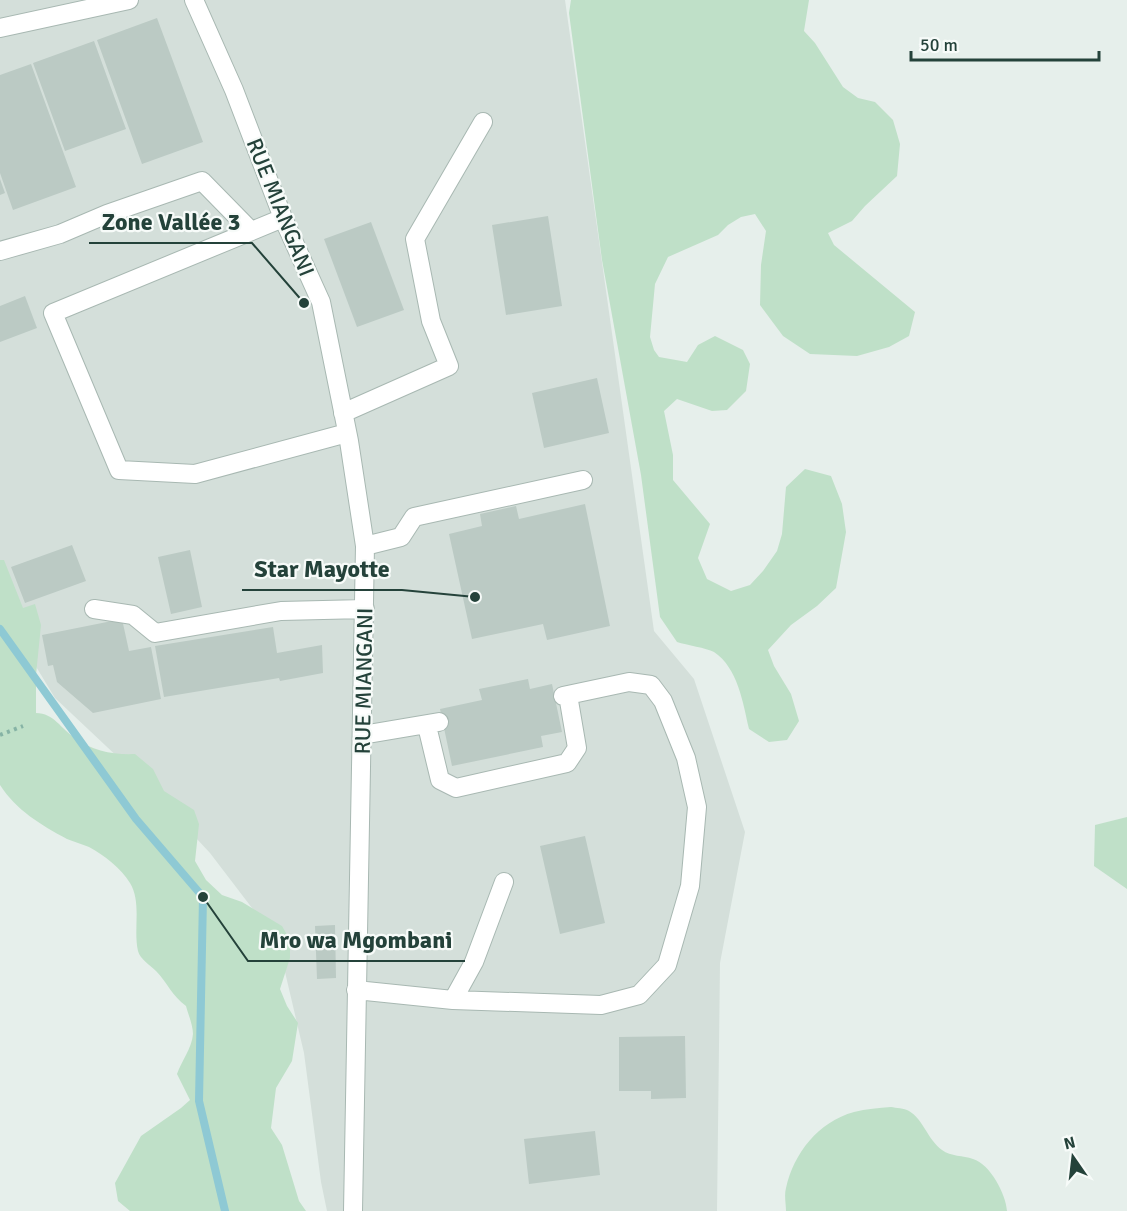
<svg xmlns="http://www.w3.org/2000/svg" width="1127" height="1211" viewBox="0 0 1127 1211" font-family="Signika,sans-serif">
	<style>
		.built { fill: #d4dfda }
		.green { fill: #bfe0c8 }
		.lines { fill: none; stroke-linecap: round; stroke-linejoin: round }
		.stream { stroke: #8ec9d4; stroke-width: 8 }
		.building { fill: #bbcac4 }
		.minor-casing { stroke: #a8b8b2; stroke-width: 20 }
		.path { stroke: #86b3a5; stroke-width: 4; stroke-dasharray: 3 4.5; stroke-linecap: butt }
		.minor { stroke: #fff; stroke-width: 18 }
		.labels { text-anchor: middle; stroke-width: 4.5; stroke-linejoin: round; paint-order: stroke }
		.street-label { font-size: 22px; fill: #24423a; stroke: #f7fbf9 }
		.leader { fill: none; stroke: #24423a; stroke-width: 2 }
		.callout-dot { fill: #24423a; stroke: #f7fbf9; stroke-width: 2 }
		.callout-label { font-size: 24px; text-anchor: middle; font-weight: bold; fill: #24423a; stroke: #f7fbf9; stroke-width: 4.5; stroke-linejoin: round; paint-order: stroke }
	</style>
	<rect width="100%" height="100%" fill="#e6efeb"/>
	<path class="built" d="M0 0H565L654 631 694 679 745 832 720 963 717 1211H327L321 1182 304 1053 278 942 210 853 140 778 55 698 0 607Z"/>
	<path class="green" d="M571 0H809L804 31 815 43 843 87 858 98 875 102 893 120 900 144 897 176 865 206 852 221 828 233 834 245 915 312 909 336 889 347 857 356 810 354 783 336 760 305 761 265 766 231 755 214 741 217 728 225 718 235 668 257 655 284 650 337 654 350 659 357 687 362 698 345 715 336 743 350 750 364 746 391 727 410 712 411 677 399 664 411 673 455V480L710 524 698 558 707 579 731 591 750 585 763 571 777 551 782 534 786 487 805 469 831 476 842 504 846 532 836 588 817 606 791 625 768 650 774 666 791 694 799 721 787 740 769 742 749 729C743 703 738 668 714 652 706 648 687 645 677 642L660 617 641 475 602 260 569 13Z
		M0 560H4L23 608 35 604 41 625 36 675V713C54 713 61 729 75 738 92 751 114 755 135 754L153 769 164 791 194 810 199 824 195 861 206 880 222 895 242 902 282 926 290 940V958L280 989 287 1006 298 1023 292 1061 276 1088 271 1128 282 1145 299 1201 306 1211H130L118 1201 115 1183 141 1136 181 1108 190 1100 177 1074C181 1062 192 1048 193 1034 193 1025 188 1014 186 1006 172 996 167 982 156 971 150 965 140 959 138 951 133 929 142 903 130 883 121 868 104 855 89 847 82 844 74 842 67 839 41 825 16 810 0 785Z
		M1127 817V889L1094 866 1095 825Z
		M891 1107C896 1108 904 1108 909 1111 923 1119 928 1140 942 1150 951 1157 963 1155 973 1159 990 1164 1006 1194 1007 1211H786C786 1204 784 1195 786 1188 794 1153 818 1122 854 1112 866 1109 879 1108 891 1107Z"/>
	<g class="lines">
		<path class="stream" d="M0 629 136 819 203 897 199 1101 225 1211"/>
	</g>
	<path class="building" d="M157 18 203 142 142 164 97 40Z
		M94 41 126 129 65 151 33 63Z
		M31 64 76 187 13 210 0 173V75Z
		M0 179 5 193 0 195Z
		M548 216 562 306 506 315 492 225Z
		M371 222 404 310 357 327 324 239Z
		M25 296 37 328 0 342V306Z
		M597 378 609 433 544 448 532 393Z
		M585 504 610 626 547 640 543 624 472 639 449 534 482 526 480 514 516 506 519 519Z
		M72 545 86 581 25 603 11 567Z
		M190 550 202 607 171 614 158 557Z
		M122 619 129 651 151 647 161 699 93 713 57 682 53 665 48 666 42 635Z
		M273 627 277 653 322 645 323 673 280 681 279 678 164 697 155 646Z
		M528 679 530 689 552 684 562 732 541 736 543 747 452 766 440 709 482 700 479 689Z
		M585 836 605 923 560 934 540 846Z
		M335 925 336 978 317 979 315 926Z
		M685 1036 686 1098 651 1099V1091H619V1037Z
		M595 1131 600 1175 529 1184 524 1139Z"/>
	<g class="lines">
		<g class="minor-casing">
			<path id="minor" d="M194 0 234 90 283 218 321 302 349 441 365 546 353 1211
				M0 28 129 0
				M283 218 53 313 119 470 195 474 347 433
				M0 251 60 234 107 214 202 181 251 231
				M343 413 449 366 431 321 415 239 483 122
				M365 546 401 537 414 517 583 480
				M94 609 133 615 155 633 281 611 365 609
				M427 726 440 780 456 788 567 763 577 748 568 695
				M362 735 439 722
				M356 990 453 1000 601 1005 639 995 667 965 690 886 697 807 686 758 663 701 651 685 629 682 563 696
				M453 1000 474 962 504 882"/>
		</g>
		<path class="path" d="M0 735 23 726"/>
		<use href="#minor" class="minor"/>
	</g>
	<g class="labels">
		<g class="street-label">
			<text transform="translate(281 207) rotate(68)" y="8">RUE MIANGANI</text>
			<text transform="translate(363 681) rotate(-89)" y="8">RUE MIANGANI</text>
		</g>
	</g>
	<path class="leader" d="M304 303L252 243H89M475 597L402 590H242M203 897L248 961H465"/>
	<g class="callout-dot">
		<circle cx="304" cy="303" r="6"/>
		<circle cx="475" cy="597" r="6"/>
		<circle cx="203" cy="897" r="6"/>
	</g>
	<g class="callout-label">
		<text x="171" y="230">Zone Vallée 3</text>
		<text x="322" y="577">Star Mayotte</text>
		<text x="356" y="948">Mro wa Mgombani</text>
	</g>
	<g transform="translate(1073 1157) rotate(346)" stroke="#f7fbf9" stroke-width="4.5" paint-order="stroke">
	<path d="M0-4.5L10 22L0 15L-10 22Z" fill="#24423a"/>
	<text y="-9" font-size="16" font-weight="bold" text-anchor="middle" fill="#24423a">N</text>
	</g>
	<path d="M911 51v9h188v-9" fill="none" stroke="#24423a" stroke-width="3"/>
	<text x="920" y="51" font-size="18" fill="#24423a" stroke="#f7fbf9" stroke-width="4.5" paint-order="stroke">50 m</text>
</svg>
